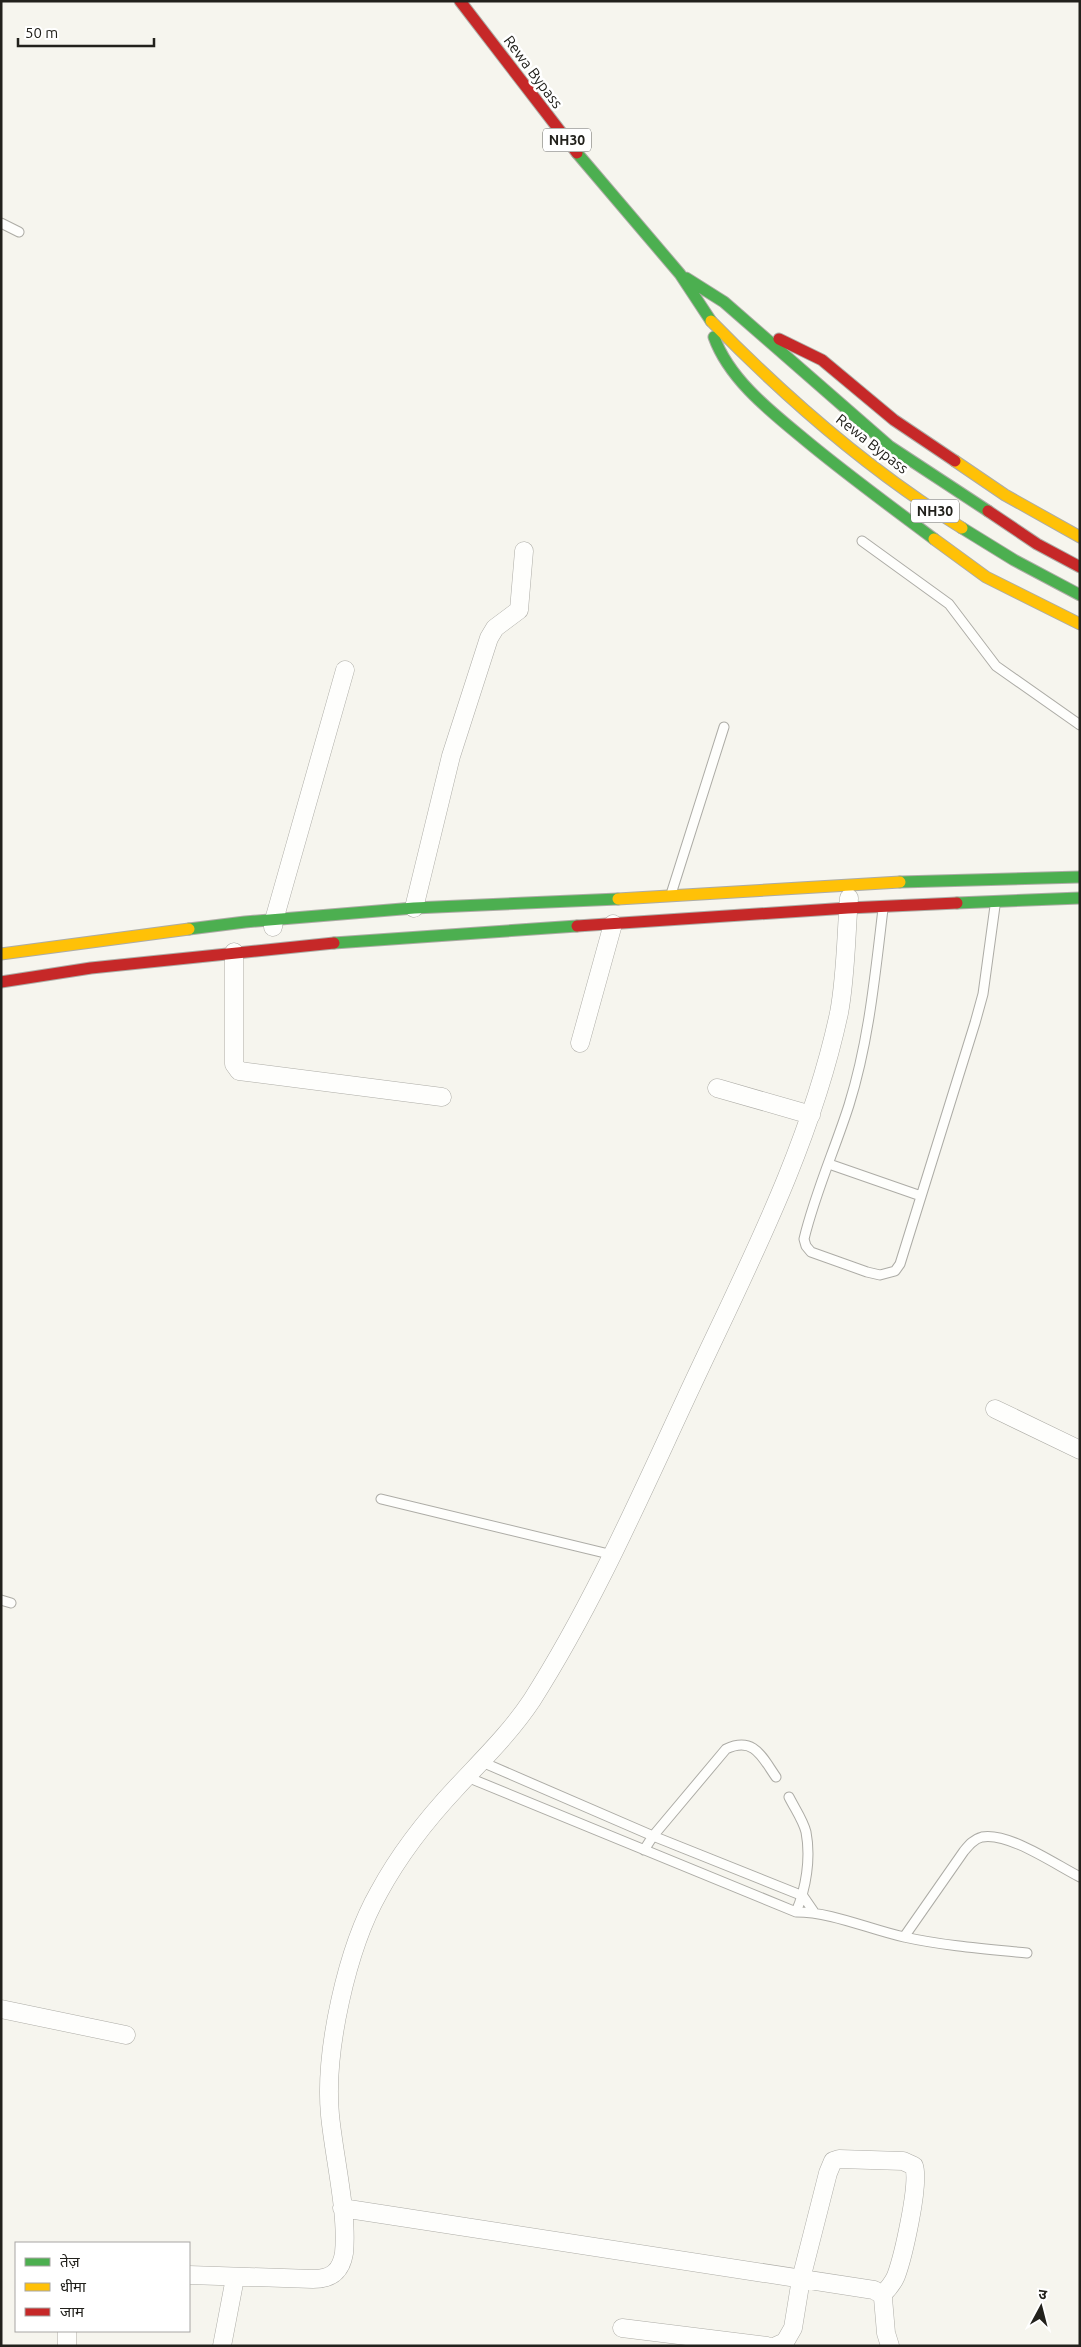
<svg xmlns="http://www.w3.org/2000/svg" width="1081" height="2347" viewBox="0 0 1081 2347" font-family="Ubuntu,'Noto Sans Devanagari',sans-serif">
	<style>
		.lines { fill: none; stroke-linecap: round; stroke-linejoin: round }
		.lane-casing { stroke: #adaca6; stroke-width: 11 }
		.street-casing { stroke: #adaca6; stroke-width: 19 }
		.fast-casing { stroke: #adaca6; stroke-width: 13 }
		.slow-casing { stroke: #adaca6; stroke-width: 13 }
		.jam-casing { stroke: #adaca6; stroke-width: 13 }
		.lane { stroke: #fefefc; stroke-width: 9 }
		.street { stroke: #fefefc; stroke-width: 18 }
		.fast { stroke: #4caf50; stroke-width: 11 }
		.slow { stroke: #ffc107; stroke-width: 11 }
		.jam { stroke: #c62828; stroke-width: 11 }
		.labels { text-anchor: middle; stroke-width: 5; stroke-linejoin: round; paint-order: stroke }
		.shield { fill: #fff; stroke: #646460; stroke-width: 1 }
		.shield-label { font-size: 14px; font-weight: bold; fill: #22211c }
		.street-label { font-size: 15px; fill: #22211c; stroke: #fff }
	</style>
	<rect width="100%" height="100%" fill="#f6f5ee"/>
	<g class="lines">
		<g class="lane-casing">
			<path id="lane" d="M1 223 19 232
				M862 541 949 604 996 666 1080 725
				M672 891 724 727
				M883 909C875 975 869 1041 849 1105 835 1149 815 1193 804 1239L806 1246 811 1252 867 1272 880 1275 895 1271 900 1264 975 1023 983 994 995 906
				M829 1164 921 1196
				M381 1499 613 1555
				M1 1600 11 1603
				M482 1762 653 1836 803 1896 814 1912
				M467 1777 796 1912C832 1912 868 1929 904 1937 945 1946 986 1949 1027 1953
				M789 1797C795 1809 803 1820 806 1832 811 1858 806 1889 796 1912
				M644 1850 653 1836 726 1749C754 1736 762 1757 776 1777
				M904 1937 964 1851C969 1845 974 1839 982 1837 1009 1832 1056 1865 1080 1877"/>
		</g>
		<g class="street-casing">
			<path id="street" d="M414 908 451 756 489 638 495 628 519 610 524 551
				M273 927 274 920 345 670
				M234 952V1064L239 1071 442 1097
				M580 1043 613 924
				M717 1088 811 1115
				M995 1409 1080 1450
				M1 2009 126 2035
				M342 2208 874 2290 882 2295 883 2298 886 2333 890 2346
				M189 2275 313 2279C331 2279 341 2272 344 2253 348 2213 334 2157 330 2115 324 2051 347 1948 379 1892 399 1855 427 1819 457 1787 483 1759 510 1733 532 1700 593 1604 638 1501 686 1398 744 1273 810 1149 839 1013 846 976 846 935 849 898
				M622 2328 767 2346
				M67 2346V2331
				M222 2346 235 2278
				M776 2346 785 2342 793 2328 801 2279 828 2173 833 2161 839 2159 903 2161 914 2166C920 2184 903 2257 896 2276 893 2283 888 2289 882 2295"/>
		</g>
		<g class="fast-casing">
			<path id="fast" d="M577 153 680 274 711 321
				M686 278 724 302 889 446 988 511
				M714 337C729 379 770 411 804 439 846 474 890 506 934 539
				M962 528 1014 560 1080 595
				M900 882 1080 877
				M957 903 1080 898
				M189 929 245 922 414 908 618 899
				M334 943 577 926"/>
		</g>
		<g class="slow-casing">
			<path id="slow" d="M711 321C786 398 870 471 962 528
				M955 461 1005 495 1080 537
				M934 539 986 577 1080 624
				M618 899 900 882
				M1 954 189 929"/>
		</g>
		<g class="jam-casing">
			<path id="jam" d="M460 1 577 153
				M779 339 822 360 894 420 955 461
				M988 511 1037 544 1080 567
				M577 926 848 908 957 903
				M1 982 91 968 334 943"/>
		</g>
		<use href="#lane" class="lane"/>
		<use href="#street" class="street"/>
		<use href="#fast" class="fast"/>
		<use href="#slow" class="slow"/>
		<use href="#jam" class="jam"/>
	</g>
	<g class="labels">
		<g class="shield">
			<rect x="543" y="128.5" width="48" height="23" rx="4"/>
			<rect x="911" y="499.5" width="48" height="23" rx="4"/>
		</g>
		<g class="shield-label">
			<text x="567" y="145">NH30</text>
			<text x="935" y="516">NH30</text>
		</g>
		<g class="street-label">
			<text transform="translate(533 72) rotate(53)" y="5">Rewa Bypass</text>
			<text transform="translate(872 444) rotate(38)" y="5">Rewa Bypass</text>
		</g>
	</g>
	<rect width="1081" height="2347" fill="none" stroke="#22211c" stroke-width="5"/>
	<rect x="15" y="2242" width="175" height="90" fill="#ffffff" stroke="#a7a6a4"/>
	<rect x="25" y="2258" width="25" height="8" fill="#4caf50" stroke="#a7a6a4"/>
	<text x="60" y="2267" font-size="15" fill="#22211c">तेज़</text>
	<rect x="25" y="2283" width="25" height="8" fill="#ffc107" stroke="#a7a6a4"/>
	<text x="60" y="2292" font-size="15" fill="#22211c">धीमा</text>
	<rect x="25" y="2308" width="25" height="8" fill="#c62828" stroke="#a7a6a4"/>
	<text x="60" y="2317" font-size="15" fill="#22211c">जाम</text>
	<g transform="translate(1041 2307) rotate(7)" stroke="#ffffff" stroke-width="4" paint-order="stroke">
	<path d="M0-4L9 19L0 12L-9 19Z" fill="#22211c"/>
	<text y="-8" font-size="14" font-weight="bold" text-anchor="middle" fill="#22211c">उ</text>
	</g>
	<path d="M18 38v8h136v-8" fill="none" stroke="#22211c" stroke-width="2.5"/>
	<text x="25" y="38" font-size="15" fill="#22211c" stroke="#ffffff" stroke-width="4" paint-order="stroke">50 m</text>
</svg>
